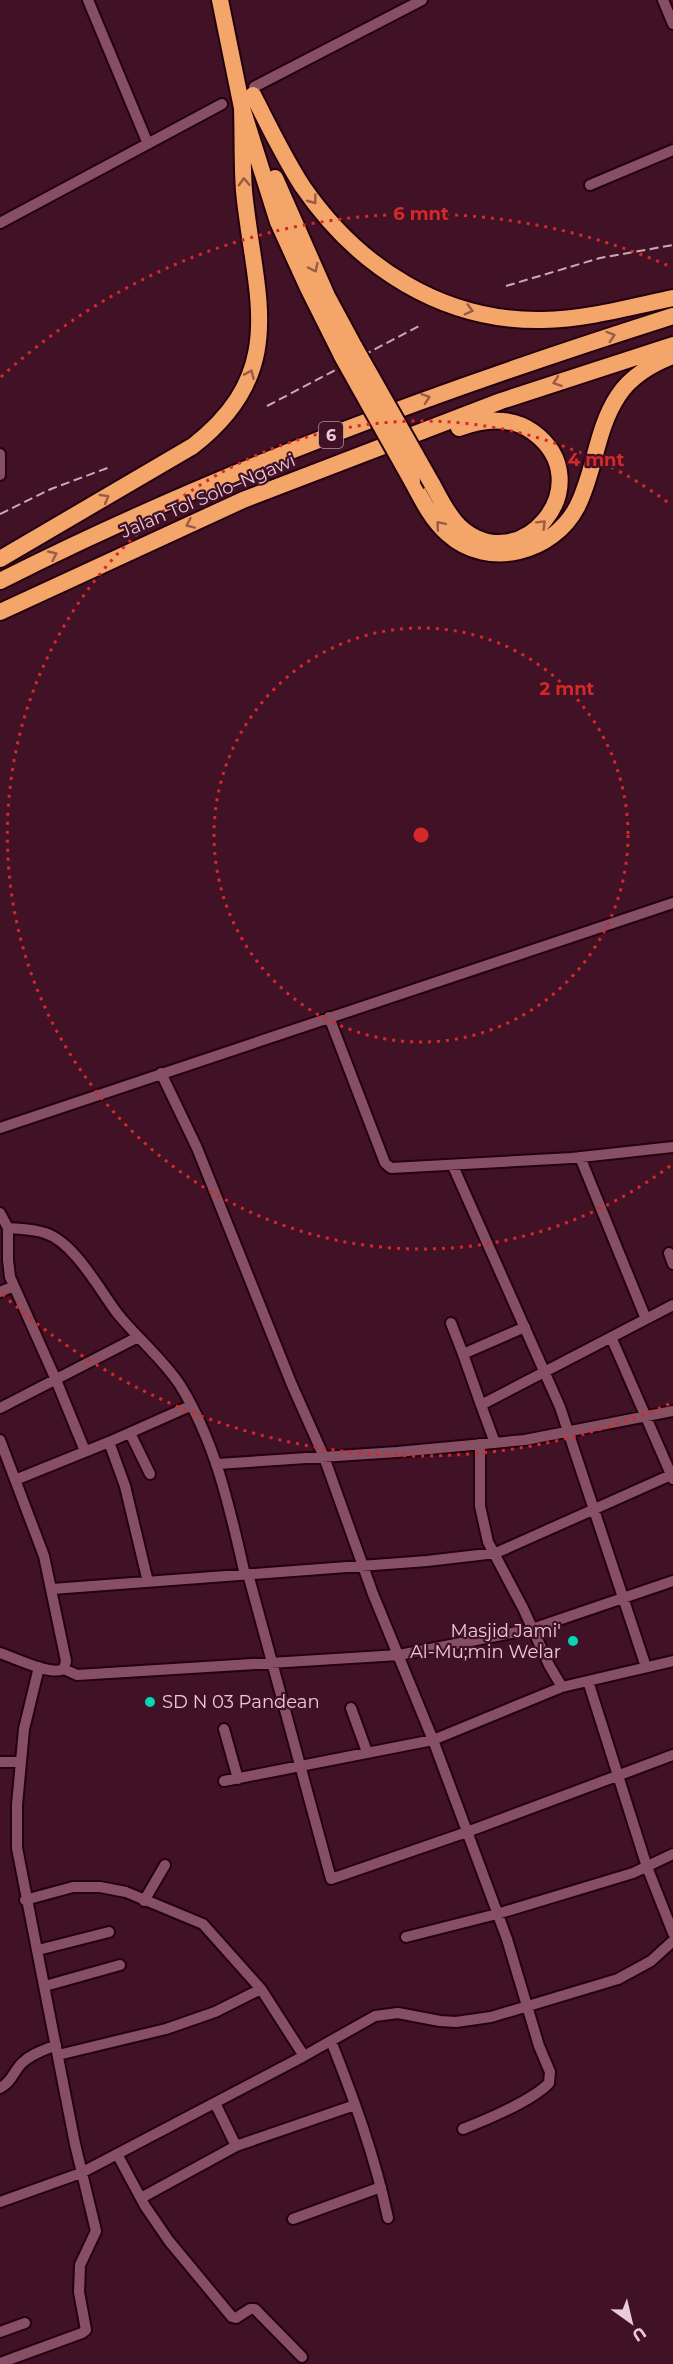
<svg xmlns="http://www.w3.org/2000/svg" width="673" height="2364" viewBox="0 0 673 2364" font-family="Montserrat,sans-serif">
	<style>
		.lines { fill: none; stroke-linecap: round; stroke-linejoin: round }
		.minor-casing { stroke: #25000f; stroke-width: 14 }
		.highway-casing { stroke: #25000f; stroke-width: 20 }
		.minor { stroke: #864f63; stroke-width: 10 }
		.highway { stroke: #f3a56a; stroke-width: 16 }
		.rail { stroke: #ccaab5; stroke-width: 2; stroke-dasharray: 9 4.5; stroke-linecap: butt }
		.highway-bridge-casing { stroke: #25000f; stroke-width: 20; stroke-linecap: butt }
		.highway-bridge { stroke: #f3a56a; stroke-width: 16 }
		.oneway { stroke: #9a5c48 }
		.ring { fill: none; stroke: #d62828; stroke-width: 3; stroke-dasharray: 3 6 }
		.poi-dot { fill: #04d5b6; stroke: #411226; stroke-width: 2 }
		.labels { text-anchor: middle; stroke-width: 4.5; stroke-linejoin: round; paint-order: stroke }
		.shield { fill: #411226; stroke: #b894a0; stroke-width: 1.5 }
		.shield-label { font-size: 16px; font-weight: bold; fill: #ebcbd5 }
		.street-label { font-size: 18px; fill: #ebcbd5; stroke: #411226 }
		.poi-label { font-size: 18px; fill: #ebcbd5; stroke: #411226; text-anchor: end }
		.centre { fill: #d62828; stroke: #411226; stroke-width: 3 }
		.ring-label { font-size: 18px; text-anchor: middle; font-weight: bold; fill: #d62828; stroke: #411226; stroke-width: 4.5; stroke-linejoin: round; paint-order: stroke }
	</style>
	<rect width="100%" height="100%" fill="#411226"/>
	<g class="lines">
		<g class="minor-casing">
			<path id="minor" d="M88 0 148 144
				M663 0 673 24
				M254 87 422 0
				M590 185 673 150
				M0 223 222 104
				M0 454V475
				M329 1017 385 1163 391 1168 572 1158 673 1147
				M161 1073 197 1148 292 1385 324 1457 373 1594 433 1740 507 1939 539 2046 550 2072 549 2083C533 2100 486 2120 463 2129
				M0 1128 673 903
				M580 1157 646 1319
				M453 1166 560 1407 646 1667
				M0 1213 8 1228V1260L10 1277 56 1380 85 1451
				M8 1228C20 1229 33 1229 45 1233 74 1242 99 1289 117 1313 137 1338 162 1358 180 1385 216 1443 230 1509 245 1575
				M669 1253 673 1264
				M0 1292 14 1286
				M451 1323 463 1354
				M611 1337 673 1479
				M481 1405 463 1354 525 1327
				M0 1408 138 1337
				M130 1433 150 1474
				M0 1440 44 1556 66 1661 64 1669
				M109 1442 125 1486 148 1582
				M495 1443 481 1405 673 1305
				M480 1444V1506L488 1542 523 1608 549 1665 562 1687
				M217 1464 397 1452 525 1440 673 1411
				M15 1480 109 1442 190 1406
				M248 1574 331 1879 467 1832 673 1755
				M52 1589 427 1561 496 1553 673 1474
				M0 1653C15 1658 51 1676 64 1669L77 1675 399 1655 532 1629 673 1581
				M588 1681 647 1867 673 1933
				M351 1708 367 1752
				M224 1729 238 1779
				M0 1762H21
				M224 1781 433 1740 562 1687 673 1661
				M25 1900 73 1887H100L126 1892 203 1924 261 1989 304 2056
				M144 1901 165 1865
				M406 1937 497 1914 633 1873 673 1854
				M38 1950 109 1932
				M45 1986 120 1965
				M331 2041C354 2099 375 2157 388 2218
				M58 2055 166 2029 215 2012 261 1989
				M0 2088C12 2082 13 2072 22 2063 31 2054 44 2050 56 2045
				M215 2103 236 2146
				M117 2154 145 2206 169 2241 232 2317 236 2318 250 2309H255L302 2357
				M141 2198 236 2146 355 2105
				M0 2202 81 2173 304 2056 375 2016 398 2013 440 2021 456 2022 491 2017 618 1979 651 1961 673 1941
				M293 2219 381 2187
				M0 2332 25 2323
				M0 2363 82 2333 86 2330 79 2292 80 2265 96 2231 75 2144 17 1848V1805L24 1729 39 1667"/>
		</g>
		<g class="highway-casing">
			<path id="highway" d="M220 0 242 108 278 222 308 288 342 356
				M253 95C269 126 284 158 303 187 358 267 443 322 543 320 587 319 630 307 673 298
				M275 178 327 296 355 348
				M412 481C422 500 432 520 448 534 488 570 553 553 577 507 595 472 596 429 618 396 630 377 653 363 673 356
				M432 484C440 498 447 514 459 526 520 583 603 483 533 432 511 416 483 419 459 428
				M0 559 193 446C291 370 254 294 244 191 242 164 243 136 242 108
				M0 581C216 472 443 389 673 316
				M0 612 243 500 501 401 673 345"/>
		</g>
		<use href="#minor" class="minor"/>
		<use href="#highway" class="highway"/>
		<path class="rail" d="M506 286 600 258 673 245
			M267 406 419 326
			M0 514 51 489 110 467"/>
		<g class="highway-bridge-casing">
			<path id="highway-bridge" d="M355 348 432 484
				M342 356 412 481"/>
		</g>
		<use href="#highway-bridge" class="highway-bridge"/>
	</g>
	<defs><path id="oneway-chevron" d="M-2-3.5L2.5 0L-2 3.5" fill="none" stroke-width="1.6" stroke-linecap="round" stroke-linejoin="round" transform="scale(1.5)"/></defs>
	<g class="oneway">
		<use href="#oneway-chevron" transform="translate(244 182) rotate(-92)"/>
		<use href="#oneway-chevron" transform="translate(313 200) rotate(53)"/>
		<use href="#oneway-chevron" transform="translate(314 268) rotate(65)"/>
		<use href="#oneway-chevron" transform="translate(469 310) rotate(15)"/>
		<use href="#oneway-chevron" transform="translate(611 336) rotate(-18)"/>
		<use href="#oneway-chevron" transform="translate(250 374) rotate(-66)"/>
		<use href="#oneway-chevron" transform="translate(557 382) rotate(161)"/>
		<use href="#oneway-chevron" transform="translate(426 398) rotate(-19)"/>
		<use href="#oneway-chevron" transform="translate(105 498) rotate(-30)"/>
		<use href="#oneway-chevron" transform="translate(190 524) rotate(156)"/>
		<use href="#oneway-chevron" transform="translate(542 524) rotate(-45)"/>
		<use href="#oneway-chevron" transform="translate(440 525) rotate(-130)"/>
		<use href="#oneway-chevron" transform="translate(53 555) rotate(-25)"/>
	</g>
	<g class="ring">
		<circle cx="421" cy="835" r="207"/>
		<path d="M670 1166A414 414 0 1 1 670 504"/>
		<path d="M669 1404A621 621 0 0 1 1 1293M1 377A621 621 0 0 1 669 266"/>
	</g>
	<g class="poi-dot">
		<circle cx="573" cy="1641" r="6"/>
		<circle cx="150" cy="1702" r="6"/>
	</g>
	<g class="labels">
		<rect class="shield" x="319" y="422" width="24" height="26" rx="4.5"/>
		<g class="shield-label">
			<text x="331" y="441">6</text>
		</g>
		<g class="street-label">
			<text transform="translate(208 496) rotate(-23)" y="6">Jalan Tol Solo–Ngawi</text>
		</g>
		<g class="poi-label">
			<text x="561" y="1637">Masjid Jami'<tspan x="561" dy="21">Al-Mu;min Welar</tspan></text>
			<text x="162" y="1708" text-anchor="start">SD N 03 Pandean</text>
		</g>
	</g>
	<circle cx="421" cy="835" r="9" class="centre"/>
	<g class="ring-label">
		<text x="421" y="220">6 mnt</text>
		<text x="596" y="466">4 mnt</text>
		<text x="567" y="695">2 mnt</text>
	</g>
	<g transform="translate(631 2322) rotate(146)" stroke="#411226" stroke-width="4.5" paint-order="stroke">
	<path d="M0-4.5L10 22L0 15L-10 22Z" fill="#ebcbd5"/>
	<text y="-9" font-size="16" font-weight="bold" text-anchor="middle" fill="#ebcbd5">U</text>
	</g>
</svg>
